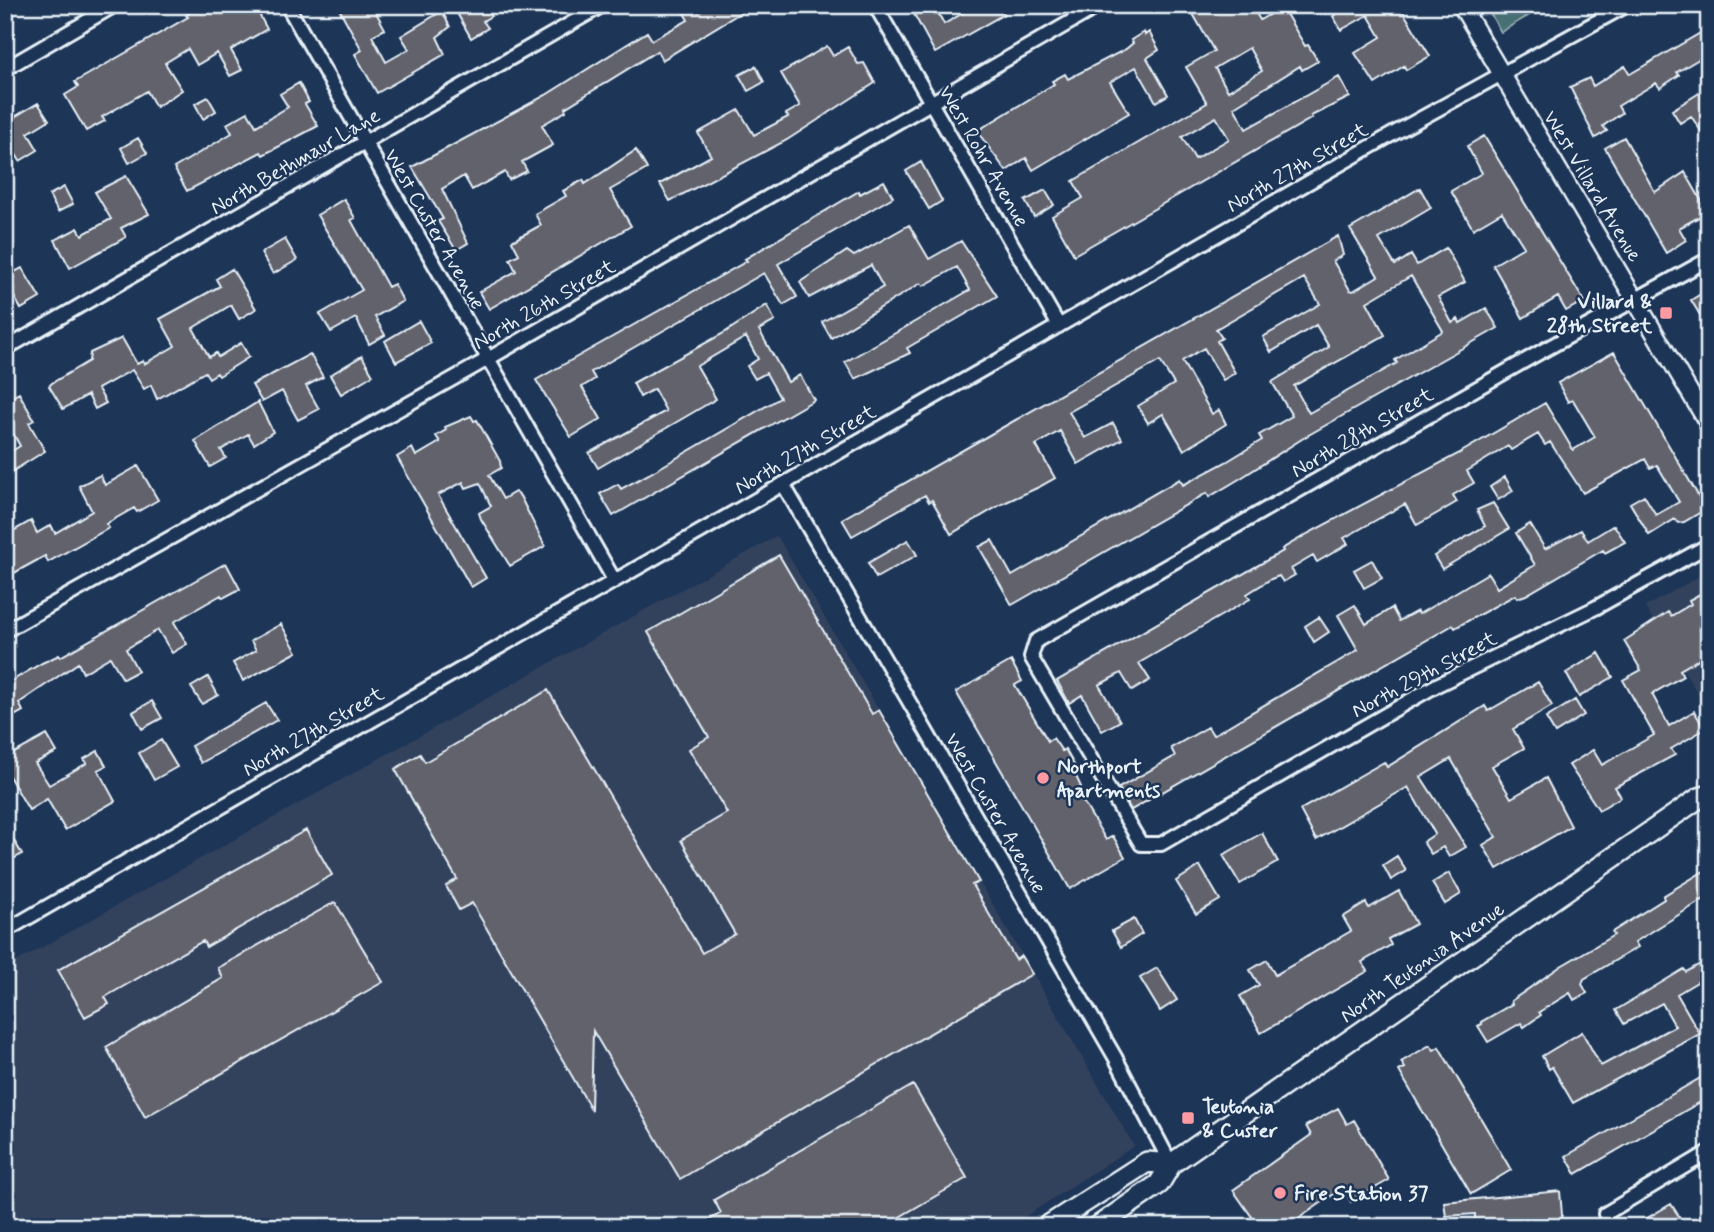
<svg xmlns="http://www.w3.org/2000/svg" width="1714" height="1232" viewBox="0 0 1714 1232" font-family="Mynerve,sans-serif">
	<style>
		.built { fill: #32425d }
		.green { fill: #477075; stroke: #98b0b6; stroke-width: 2 }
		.building { fill: #62626c; stroke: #e8f1f8; stroke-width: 2; fill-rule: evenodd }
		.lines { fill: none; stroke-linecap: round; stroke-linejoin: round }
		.minor-casing { stroke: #e8f1f8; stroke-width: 18 }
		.tertiary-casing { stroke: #e8f1f8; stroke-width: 21 }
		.secondary-casing { stroke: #e8f1f8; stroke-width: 24 }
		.minor { stroke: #1d3557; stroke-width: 12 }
		.tertiary { stroke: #1d3557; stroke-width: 16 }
		.secondary { stroke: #1d3557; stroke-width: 19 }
		.poi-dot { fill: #ff9aa2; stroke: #1d3557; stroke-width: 2.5 }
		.labels { text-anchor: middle; stroke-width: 5; stroke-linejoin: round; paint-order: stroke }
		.street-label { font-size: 21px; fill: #e8f1f8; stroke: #1d3557 }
		.poi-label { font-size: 21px; font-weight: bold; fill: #e8f1f8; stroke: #1d3557; text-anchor: start }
	</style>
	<rect width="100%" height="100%" fill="#1d3557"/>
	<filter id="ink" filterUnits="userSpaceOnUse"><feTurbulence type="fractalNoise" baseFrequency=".0143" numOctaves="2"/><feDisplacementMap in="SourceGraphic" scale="14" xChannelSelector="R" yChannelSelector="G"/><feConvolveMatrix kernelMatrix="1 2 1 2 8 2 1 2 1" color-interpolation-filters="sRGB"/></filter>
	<g filter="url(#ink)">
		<path class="built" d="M777 536 1134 1146 1009 1227H5V968Z
			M1709 571V712L1645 607Z"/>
		<path class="green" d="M1485 5H1546L1501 32Z"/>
		<path class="building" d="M203 5H254L267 29 231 50 242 70 230 76 217 53 197 65 188 49 165 63 182 90 156 107 147 91 102 117 105 121 86 131 65 95 78 87 75 82 188 17 186 15Z
			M337 5H372L385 29 372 36 386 62 409 49 401 36 442 11 450 27 437 37 445 54 377 93 355 54 362 50Z
			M470 5H485L491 16 483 21 488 28 471 38 457 13Z
			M711 5H753L662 60 657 51 565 108 566 111 542 125 553 145 522 162 527 171 509 180 505 172 472 190 464 176 442 189 468 243 456 250 438 221 443 219 412 167 546 95 647 32 652 40 688 20 684 13 695 7 698 12Z
			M909 5H934L944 24 977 5H999L1004 14 935 53Z
			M1188 5H1251L1260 20 1282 7 1305 46 1308 45 1318 61 1302 70 1300 66 1234 107 1246 129 1339 77 1350 97 1311 116 1312 118 1074 255 1052 216 1083 198 1073 181 1207 103 1186 67 1214 51ZM1249 48 1262 71 1228 91 1215 68ZM1216 117 1229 139 1195 159 1182 137Z
			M1352 5H1399L1430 56 1406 70 1404 66 1375 84 1355 53 1381 37 1368 15 1341 30 1333 16Z
			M1709 28V53L1677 72 1679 75 1660 88 1656 83 1618 106 1622 113 1603 126 1607 131 1595 138 1570 87 1589 78 1593 86 1625 66 1630 74Z
			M1144 32 1145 35 1149 32 1159 50 1147 58 1168 95 1156 102 1136 67 1110 82 1129 113 1033 170 1026 158 1006 171 977 131 1054 84 1052 81 1065 74 1068 79 1126 49 1133 43 1131 40Z
			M827 46 833 56 848 47 858 64 864 63 875 83 787 140 670 201 660 184 711 156 698 133 739 110 754 135 788 117 786 114 800 106 781 73Z
			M756 66 764 82 748 91 739 75Z
			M299 83 309 102 305 104 318 126 263 155 261 152 187 191 174 168 232 133 227 124 248 112 256 126 288 107 280 94Z
			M1709 87V143L1691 116 1680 123 1672 110Z
			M208 97 216 111 203 119 195 104Z
			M38 103 49 120 28 133 38 150 20 161 5 137V126L13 122 11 119Z
			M1484 136 1584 301 1566 311 1558 297 1523 318 1493 265 1524 247 1502 212 1473 229 1451 191 1482 173 1467 146Z
			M1624 137 1655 192 1685 172 1708 212 1679 228 1686 240 1666 253 1605 148Z
			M138 138 147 153 129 163 121 148Z
			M636 150 647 169 610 190 631 226 489 309 479 292 516 271 510 259 519 254 512 241 541 225 535 214 566 196 563 191 583 180 585 184Z
			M921 162 942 201 929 209 906 171Z
			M126 176 149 214 121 228 126 237 70 268 55 240 78 228 82 235 111 219 95 192Z
			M884 181 893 197 778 264 797 297 783 305 764 273 591 372 595 379 582 387 601 419 571 437 536 380 747 261 745 259 859 191 860 194Z
			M64 187 73 204 58 212 49 195Z
			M1420 188 1431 208 1379 239 1395 265 1411 255 1417 265 1446 248 1465 282 1438 297 1452 323 1458 319 1460 323 1486 308 1498 328 1305 437 1241 478 1209 497 1207 493 1012 605 979 547 992 540 1012 576 1180 479 1183 485 1226 462 1262 440 1259 435 1292 416 1272 382 1329 347 1316 325 1271 352 1263 337 1320 304 1304 278 1216 329 1222 338 1217 341 1235 373 1223 380 1204 348 1182 361 1212 414 1219 410 1226 424 1184 450 1163 414 1148 423 1138 406 1174 384 1160 361 1069 412 1085 438 1113 423 1122 439 1078 464 1060 431 1036 445 1055 478 1039 487 1002 504 951 534 932 500 929 502 925 495 852 536 842 519 1338 236 1343 255 1333 261 1350 290 1353 291 1378 276 1350 229ZM1411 276 1443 331 1395 360 1397 363 1309 413 1294 386 1385 335 1367 302Z
			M1045 190 1054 205 1034 217 1025 201Z
			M344 199 355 218 351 220 388 287 394 284 403 301 375 317 385 335 369 344 356 318 331 332 320 314 362 290 317 215Z
			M909 225 929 259 961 241 997 296 907 348 910 353 855 379 845 362 970 290 957 267 923 286 921 283 831 338 822 322 883 287 871 265 809 298 800 282 847 251 854 256Z
			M285 239 297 260 273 274 261 253Z
			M22 268 40 298 21 309 11 291 5 294V277Z
			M232 269 256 309 239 319 231 305 193 328 209 357 216 353 218 357 241 343 249 357 219 376 217 373 209 378 205 372 157 399 151 385 144 389 132 370 98 389 106 403 95 409 88 395 63 409 49 386 52 383 89 361 90 353 122 338 137 364 143 361 144 364 175 346 160 319 220 286 216 279Z
			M1709 289V330L1691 300Z
			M767 305 775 321 759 330 788 382 800 375 814 400 613 516 600 494 618 484 621 489 649 474 780 398 766 373 755 379 747 366 758 359 746 337 697 366 716 399 598 468 589 453 666 411 654 389 640 397 633 383 724 333Z
			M419 321 431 343 396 362 385 341Z
			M1614 352 1706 509 1684 522 1678 523 1675 519 1649 535 1630 503 1644 495 1656 515 1679 502 1657 465 1650 468 1645 459 1583 493 1550 442 1545 445 1538 434 1511 450 1508 446 1467 471 1474 483 1453 495 1457 502 1417 525 1405 504 1344 538 1348 544 1317 562 1313 556 1291 569 1295 575 1283 582 1279 576 1271 579 1247 594 1250 599 1139 663 1150 680 1132 691 1121 673 1099 685 1120 721 1102 731 1082 695 1069 703 1057 681 1283 551 1282 549 1309 533 1458 454 1545 403 1573 450 1595 437 1573 400 1568 402 1558 383Z
			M310 354 323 377 306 386 319 409 298 420 282 391 262 402 252 385Z
			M362 356 373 375 341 394 330 375Z
			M19 393 34 420 29 423 45 451 5 476V440L12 451 20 446 5 418V401Z
			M258 402 273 432 254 444 248 434 221 450 226 458 210 467 195 441Z
			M471 416 474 421 477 420 500 461 501 468 489 475 503 499 515 492 520 496 545 546 510 566 481 519 479 513 491 506 480 483 466 488 463 482 438 495 486 578 471 587 397 457 412 448 416 456 440 442 436 436 446 430 445 427Z
			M138 466 158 500 137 512 134 508 106 524 109 528 48 562 45 556 5 578V550L14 545 8 534 31 521 37 533 51 525 55 533 92 511 79 486 100 475 105 485Z
			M1505 477 1513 491 1498 500 1490 487Z
			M1493 503 1509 529 1442 569 1434 556 1485 526 1477 510Z
			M1530 524 1545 549 1581 530 1588 541 1614 525 1625 542 1605 553 1603 550 1526 595 1517 598 1515 595 1455 628 1453 625 1131 810 1119 788 1175 756 1171 748 1208 727 1213 735 1358 650 1338 615 1355 605 1366 624 1392 608 1399 621 1417 611 1419 614 1488 573 1497 588 1535 565 1516 533Z
			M908 540 917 555 876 578 868 563Z
			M779 555 872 714 879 710 979 882 972 885 1016 960 1021 956 1032 974 680 1179 593 1031 591 1109 472 903 459 910 446 886 457 879 395 769 420 754 425 762 548 690 702 953 735 934 681 840 727 813 689 749 709 737 648 632Z
			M1372 560 1382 578 1364 588 1354 570Z
			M226 563 240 589 223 598 221 595 174 622 187 644 172 653 158 630 126 649 138 671 123 679 110 657 83 673 78 663 19 703 23 711 5 721V679L8 683 42 663 59 655 60 657Z
			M1709 589V619L1699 626 1709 646V653L1680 670 1683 676 1652 694 1669 726 1694 711 1705 729 1671 749 1675 755 1615 787 1621 797 1599 810 1569 765 1593 750 1602 765 1654 735 1623 680 1641 670 1624 641 1668 612 1671 616 1691 604 1689 600Z
			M1319 617 1329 632 1314 642 1305 626Z
			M281 624 297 652 243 681 233 663 256 650 251 641Z
			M1599 653 1613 677 1579 697 1566 673Z
			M1011 661 1022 681 1015 685 1048 741 1053 738 1062 751 1065 749 1078 772 1075 774 1081 787 1076 790 1106 840 1113 836 1125 857 1070 889 956 692Z
			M208 677 218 695 202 704 191 687Z
			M1538 682 1552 706 1513 729 1524 748 1492 766 1511 798 1546 778 1571 826 1497 869 1483 845 1496 837 1451 759 1421 777 1466 847 1449 857 1443 847 1431 854 1423 842 1435 834 1408 787 1316 840 1300 810 1384 762 1387 767 1485 706 1488 711Z
			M1575 700 1584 715 1555 733 1546 718Z
			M152 701 162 718 142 729 133 712Z
			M266 703 277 720 201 763 191 746Z
			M47 735 57 752 35 763 49 785 87 763 84 759 98 751 106 766 98 770 115 801 65 830 47 799 29 810 9 776 5 778V758Z
			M161 740 177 767 154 780 139 753Z
			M5 826 22 854 5 864Z
			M306 830 332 875 206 947 203 941 105 997 109 1004 85 1017 58 970Z
			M1262 833 1278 862 1240 884 1223 855Z
			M1397 856 1406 871 1391 880 1383 865Z
			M1200 866 1220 900 1196 914 1176 881Z
			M1709 868V896L1635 942 1638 947 1584 979 1582 984 1587 993 1574 1000 1570 993 1539 1012 1541 1015 1524 1027 1521 1023 1488 1042 1478 1026 1482 1024 1481 1022 1512 1004 1511 1001 1561 966 1614 935 1612 932 1664 899 1663 896Z
			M1449 873 1461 894 1445 904 1432 883Z
			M1399 891 1416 924 1388 939 1391 945 1362 962 1368 971 1261 1033 1240 996 1259 985 1250 970 1267 960 1275 975 1351 931 1343 917 1366 903 1369 908Z
			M335 902 383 982 145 1117 106 1047 223 978 218 968Z
			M1134 919 1142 934 1121 947 1112 931Z
			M1709 959V975L1677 994 1700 1034 1573 1103 1552 1067 1549 1069 1542 1056 1582 1032 1601 1066 1675 1026 1662 1003 1624 1024 1616 1010 1684 969 1686 972Z
			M1157 968 1177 1000 1160 1011 1140 978Z
			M1430 1045 1434 1050 1439 1047 1511 1170 1471 1194 1399 1071 1405 1068 1401 1062Z
			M1709 1073V1097L1576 1174 1566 1156Z
			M913 1085 967 1178 882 1227H697L721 1213 714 1200Z
			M1338 1108 1347 1124 1354 1120 1389 1180 1351 1202 1343 1188 1286 1227H1259L1233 1190 1311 1135 1306 1126Z
			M1560 1191 1563 1227H1475V1214L1446 1216 1444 1202Z
			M1671 1204 1682 1221 1672 1227H1632Z"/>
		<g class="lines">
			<g class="minor-casing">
				<path id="minor" d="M287 5 614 580
					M875 5 1059 326
					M5 69 115 5
					M1709 259 1535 355 1036 641 1031 657 1141 844H1161L1437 685 1595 608 1709 545
					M5 349 603 5
					M783 484 1115 1057 1171 1164
					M5 631 488 359 1100 5
					M5 931 1398 131 1627 5
					M1605 1214 1709 1152"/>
			</g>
			<g class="tertiary-casing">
				<path id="tertiary" d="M1461 5 1709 425"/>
			</g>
			<g class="secondary-casing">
				<path id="secondary" d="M1046 1227 1147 1162 1171 1164
					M1097 1227 1159 1184 1171 1164 1699 798 1709 795"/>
			</g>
			<use href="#minor" class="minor"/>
			<use href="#tertiary" class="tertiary"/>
			<use href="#secondary" class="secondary"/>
		</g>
	</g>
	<g class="poi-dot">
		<rect x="1659" y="306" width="14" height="14" rx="3.5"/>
		<circle cx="1043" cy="778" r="7"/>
		<rect x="1181" y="1111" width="14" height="14" rx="3.5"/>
		<circle cx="1280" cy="1193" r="7"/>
	</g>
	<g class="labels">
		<g class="street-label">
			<text transform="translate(984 156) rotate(60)" y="7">West Rohr Avenue</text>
			<text transform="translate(295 161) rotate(-30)" y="7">North Bethmaur Lane</text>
			<text transform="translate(1297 167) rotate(-30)" y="7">North 27th Street</text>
			<text transform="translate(1593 186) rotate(59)" y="7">West Villard Avenue</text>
			<text transform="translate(435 229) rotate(60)" y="7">West Custer Avenue</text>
			<text transform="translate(544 304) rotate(-30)" y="7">North 26th Street</text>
			<text transform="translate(1362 432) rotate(-30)" y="7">North 28th Street</text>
			<text transform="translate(805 449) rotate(-30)" y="7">North 27th Street</text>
			<text transform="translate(1424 674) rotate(-28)" y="7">North 29th Street</text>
			<text transform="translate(313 731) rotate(-30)" y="7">North 27th Street</text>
			<text transform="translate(996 813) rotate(60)" y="7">West Custer Avenue</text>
			<text transform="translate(1422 962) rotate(-35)" y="7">North Teutonia Avenue</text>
		</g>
		<g class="poi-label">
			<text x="1652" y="308" text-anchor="end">Villard &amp;<tspan x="1652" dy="24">28th Street</tspan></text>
			<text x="1057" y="773">Northport<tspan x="1057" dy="24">Apartments</tspan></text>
			<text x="1202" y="1113">Teutonia<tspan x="1202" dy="24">&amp; Custer</tspan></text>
			<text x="1294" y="1200">Fire Station 37</text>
		</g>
	</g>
	<rect width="1714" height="1232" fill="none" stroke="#1d3557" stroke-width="28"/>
	<rect x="14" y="14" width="1686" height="1204" fill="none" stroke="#e8f1f8" stroke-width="2.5" filter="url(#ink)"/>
</svg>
